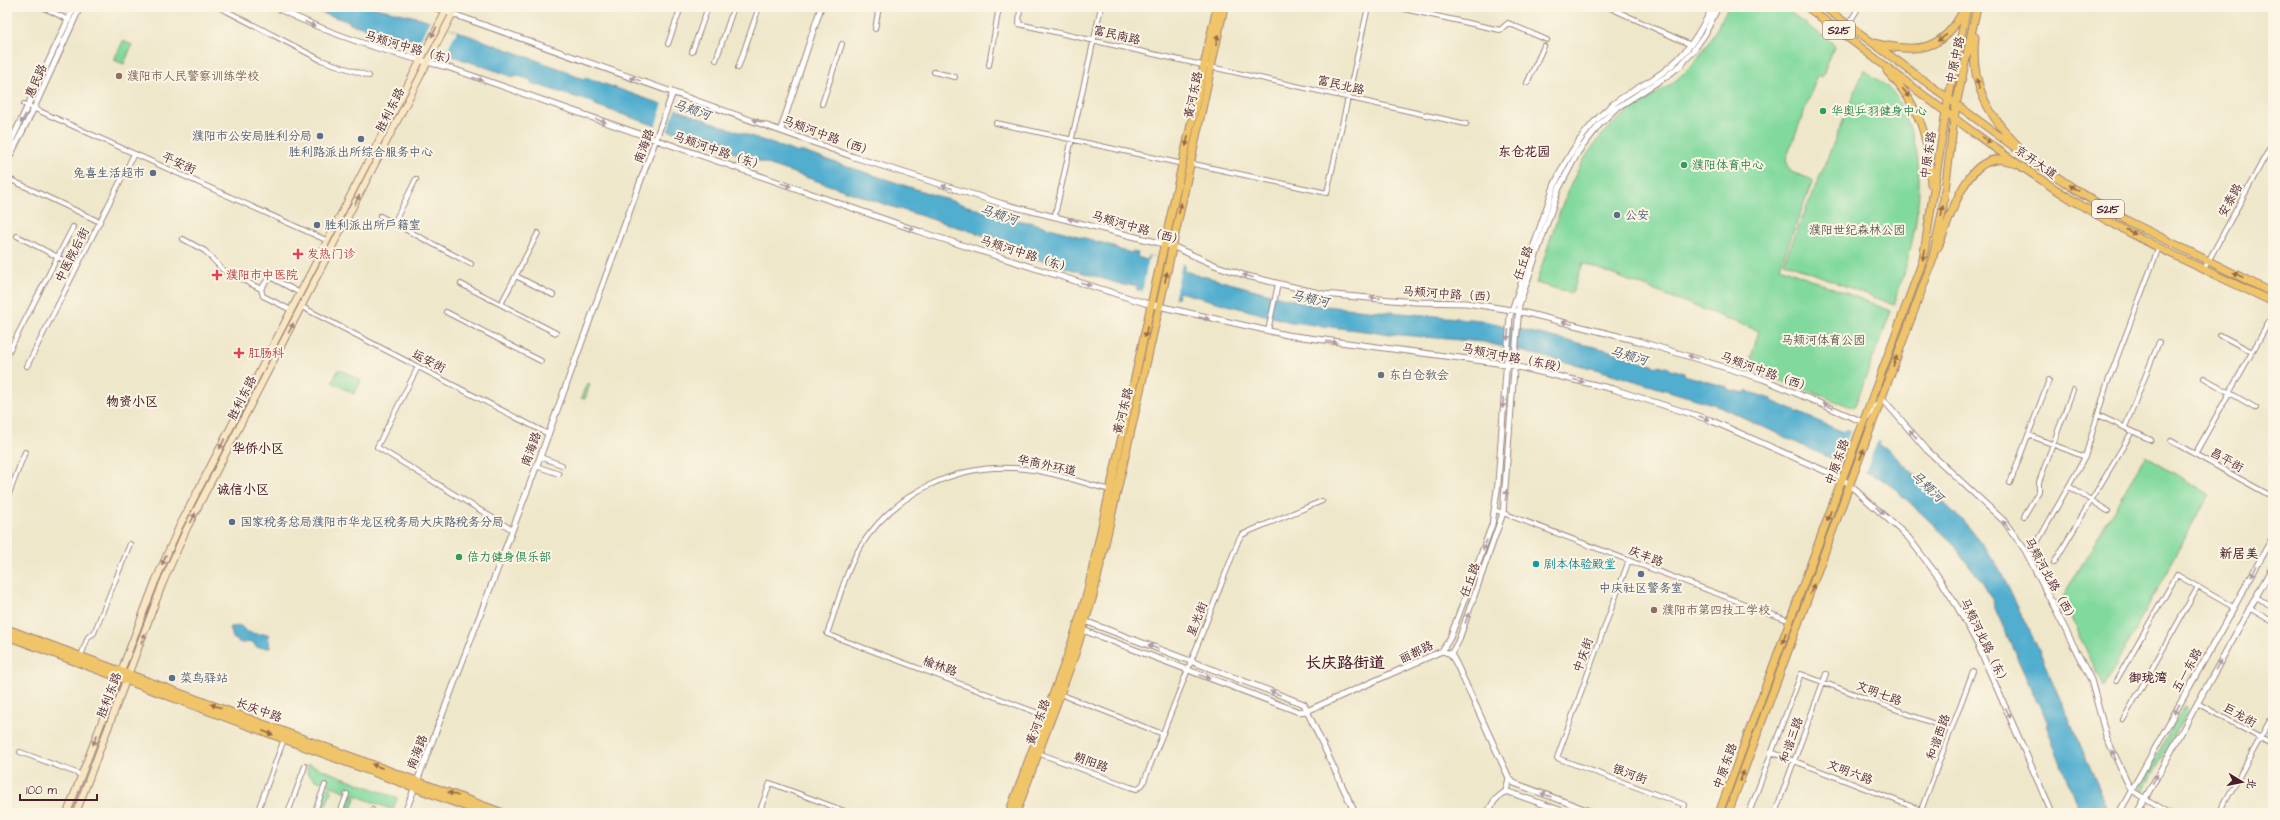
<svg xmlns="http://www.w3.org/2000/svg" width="2280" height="820" viewBox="0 0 2280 820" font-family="'Architects Daughter','LXGW WenKai TC',sans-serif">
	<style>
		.green { fill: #81d99e; stroke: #667c64 }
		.water { fill: #51aecf; stroke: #4e667d }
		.pier { fill: #efe7ca }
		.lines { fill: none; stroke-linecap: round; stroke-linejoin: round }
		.minor-casing { stroke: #9c837a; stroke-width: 6 }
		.tertiary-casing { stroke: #9c837a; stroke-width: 7 }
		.secondary-casing { stroke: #9c837a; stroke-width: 8 }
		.primary-casing { stroke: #9c837a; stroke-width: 9 }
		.minor { stroke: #fff; stroke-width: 4 }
		.tertiary { stroke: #fff; stroke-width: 5 }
		.secondary { stroke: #f9e7c3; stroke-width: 6 }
		.primary { stroke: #f0c469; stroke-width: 7 }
		.oneway { fill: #ae9aa0 }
		.oneway2 { fill: #a28377 }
		.oneway3 { fill: #956947 }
		.education-dot { fill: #8d6e63; stroke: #fcf5e5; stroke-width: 1.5 }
		.leisure-dot { fill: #2e9e5b; stroke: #fcf5e5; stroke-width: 1.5 }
		.service-dot { fill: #5c6f8a; stroke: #fcf5e5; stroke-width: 1.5 }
		.health-dot { fill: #e0444e; stroke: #fcf5e5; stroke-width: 1.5 }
		.worship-dot { fill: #6b7280; stroke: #fcf5e5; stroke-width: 1.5 }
		.culture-dot { fill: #0f9aa8; stroke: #fcf5e5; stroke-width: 1.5 }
		.labels { text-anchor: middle; stroke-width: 4; stroke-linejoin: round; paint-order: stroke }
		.shield { fill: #fcf5e5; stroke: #7f5f63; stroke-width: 1 }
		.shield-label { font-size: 11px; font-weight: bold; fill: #4a1f2b }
		.street-label { font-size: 12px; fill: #4a1f2b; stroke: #fcf5e5 }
		.education-label { font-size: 12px; fill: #785e54; stroke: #fcf5e5; text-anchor: start }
		.leisure-label { font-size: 12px; fill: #27864d; stroke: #fcf5e5; text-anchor: start }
		.service-label { font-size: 12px; fill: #4e5e75; stroke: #fcf5e5; text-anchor: start }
		.park-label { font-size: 12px; fill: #5a574e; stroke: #fcf5e5 }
		.health-label { font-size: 12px; fill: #be3a42; stroke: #fcf5e5; text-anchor: start }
		.worship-label { font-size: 12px; fill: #5b616d; stroke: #fcf5e5; text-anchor: start }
		.culture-label { font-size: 12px; fill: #0d838f; stroke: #fcf5e5; text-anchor: start }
		.water-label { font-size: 13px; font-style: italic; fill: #4d586d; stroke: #fcf5e5 }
		.neighbourhood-label { font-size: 13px; font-weight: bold; fill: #4a1f2b; stroke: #fcf5e5 }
		.district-label { font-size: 16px; font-weight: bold; fill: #4a1f2b; stroke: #fcf5e5 }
	</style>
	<rect width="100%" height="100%" fill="#fcf5e5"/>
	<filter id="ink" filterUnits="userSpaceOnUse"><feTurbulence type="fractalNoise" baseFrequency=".025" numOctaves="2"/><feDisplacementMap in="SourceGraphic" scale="8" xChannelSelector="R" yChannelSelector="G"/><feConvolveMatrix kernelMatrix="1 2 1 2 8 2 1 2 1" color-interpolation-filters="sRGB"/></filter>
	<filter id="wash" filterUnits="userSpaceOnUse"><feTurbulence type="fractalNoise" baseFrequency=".012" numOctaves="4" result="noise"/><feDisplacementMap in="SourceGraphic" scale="16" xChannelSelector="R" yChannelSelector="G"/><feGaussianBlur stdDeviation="0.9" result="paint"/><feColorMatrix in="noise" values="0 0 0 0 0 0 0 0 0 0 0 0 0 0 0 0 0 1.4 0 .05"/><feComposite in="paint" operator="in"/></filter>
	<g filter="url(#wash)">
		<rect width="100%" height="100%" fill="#efe7ca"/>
		<path class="green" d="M1728 7H1783L1835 45 1822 77 1818 75 1786 159 1791 172 1813 180 1780 267 1891 311 1854 408 1748 368 1759 331 1583 263 1572 293 1536 283C1555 229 1568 166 1611 126 1629 108 1651 99 1671 84 1698 64 1713 37 1728 7Z
			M123 41 132 45 124 64 114 60Z
			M1864 70C1874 77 1886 84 1893 93 1898 97 1900 106 1903 112 1934 172 1914 244 1894 305L1784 262Z
			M339 369 361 381 354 394 332 382Z
			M587 383 590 384 585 399 581 398Z
			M2145 456 2209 494 2104 687 2062 599Z
			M2185 707 2188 711 2143 791 2140 792 2138 789 2183 708Z
			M308 764 397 798 393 810 316 780 307 773Z
			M326 786 332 789 323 813H316Z
			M350 795 356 798 350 813H343Z"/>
		<path class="water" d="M304 7H372L421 18 569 72V74L584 79 585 77 784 148 799 153 800 151 1007 219 1029 222 1116 247V249L1132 253V252L1138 253 1137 257 1147 260 1148 256 1185 265 1184 271 1312 305 1480 320 1607 350 1658 367 1659 365 1684 373V375L1727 387V389L1745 393 1746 391 1772 399V401L1843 432 1845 430 1880 442 1879 446 1887 448 1894 455 1967 525 1983 545 2001 573 2036 644 2110 813H2080L2046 725 2048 724 2039 702H2037L1993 604 1994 603 1982 582 1952 542 1894 488 1880 478 1812 450 1719 406 1595 369 1483 342 1390 334 1372 331V332L1291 322 1179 292 1177 298 1137 290V286L1128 284 1127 286 1027 256 1005 240 990 236 989 237 893 207 595 105V103L531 83V80L515 75 514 77 409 41V38L350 24V22Z
			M241 626C247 635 258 634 268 634L270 648 256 647 253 642 241 643 233 638 230 627Z"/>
		<path class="pier" d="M430 20 457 31 444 55 417 46Z
			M663 103 676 107 667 132 655 128Z
			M1149 256 1182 263 1174 300 1142 293Z
			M1851 430 1878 439 1865 473 1838 463Z"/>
	</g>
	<g filter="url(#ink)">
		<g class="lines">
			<g class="minor-casing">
				<path id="minor" d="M42 7 69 20
					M219 7 321 60 369 76
					M1020 7 1019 24 1466 124
					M1395 7 1500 30 1508 23 1547 40
					M1608 7 1691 45
					M1848 25 1859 7
					M875 29 879 7
					M668 44 681 7
					M692 52 708 7
					M716 60 734 7
					M989 65 999 7
					M738 68 759 7
					M934 72 955 77
					M1527 83 1544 46
					M24 104 326 240
					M822 104 842 44
					M996 123 1183 164
					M1189 163 1327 193 1368 7
					M7 178 100 222
					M1055 215 1101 7
					M380 216 471 264
					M394 223 416 179
					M17 236 77 267
					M183 239 205 251 223 270 261 289
					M2204 269 2273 142
					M516 276 553 295
					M461 284 556 333
					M501 304 538 233
					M302 307 548 434
					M291 310 263 296 261 289 268 279 272 278 300 293
					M446 312 541 361
					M1268 331 1278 284
					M2220 335 2252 352
					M7 355 73 227
					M27 366 134 154
					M418 367 377 447 511 529
					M2204 378 2256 408
					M2098 415 2151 440
					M2125 427 2159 342
					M2029 435 2085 457
					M2171 441 2273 497
					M2195 454 2273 315
					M540 457 562 465
					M536 466 559 474
					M2010 483 2049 380
					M2070 487 2108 511
					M7 499 25 452
					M1495 510 1790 621
					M2024 516 2039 491V482L2073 390
					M2029 557 2085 457 2106 387 2159 247
					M1629 560 1557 758 1685 805 1683 811 1688 813
					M2054 563 2130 435
					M2256 597 2273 607
					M2249 608 2273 622
					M81 656 88 637 94 633 130 544
					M2116 681 2177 575 2233 607
					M1060 694 1163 734
					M2197 703 2273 745
					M1046 716 827 634C837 607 844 575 859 549 894 492 959 461 1025 469 1054 472 1082 483 1110 490
					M2123 720 2198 587
					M20 752 82 775
					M1771 752 1921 810
					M1038 753 1130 787 1137 789 1143 784 1239 539 1242 535 1250 531 1322 501
					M2131 790 2170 813
					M257 813 284 739
					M288 813 305 766
					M314 813 325 785
					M340 813 347 794
					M368 813 372 810 374 813
					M759 813 770 783 850 813
					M1749 813 1801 674 1951 730
					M1775 813 1826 674
					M1920 813 1973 671
					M2219 813 2273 715"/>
			</g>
			<g class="tertiary-casing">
				<path id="tertiary" d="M275 7C330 35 388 53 447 67L924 233 1145 303 1287 335 1505 364 1613 389 1710 420 1843 479 1908 537 1940 579 1958 608 1977 643 2052 813
					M433 7 854 157 1003 204 1172 246 1217 266 1247 276 1323 294 1415 302 1466 303 1518 311 1638 341 1763 379 1863 422 1882 398 1927 450 2004 521 2025 550 2091 680 2107 739 2131 790
					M781 129 821 7
					M7 150 74 7
					M7 162 34 108 80 7
					M1080 629 1299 712 1307 711 1304 704 1082 620
					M1442 651 1450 638 1492 525 1498 483 1510 316 1554 186C1567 156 1586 127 1612 105 1628 92 1647 84 1663 72 1687 55 1700 32 1713 7
					M1451 654 1458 642 1503 513 1519 305 1559 188 1578 152 1600 124 1615 109 1667 76 1681 65 1693 51 1705 34 1718 7
					M1509 778 1506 791 1568 813
					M405 813 540 457 673 92
					M1355 813 1307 711 1442 651 1451 654 1457 665 1509 778 1514 783 1595 813
					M1487 813 1495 800 1506 791
					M2119 813 2273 537
					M2137 813 2273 566"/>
			</g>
			<g class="secondary-casing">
				<path id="secondary" d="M67 813 155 582 179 527 448 7
					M76 813 162 585 186 530 456 7"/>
			</g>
			<g class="primary-casing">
				<path id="primary" d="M1807 7C1895 72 1981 143 2074 201 2137 240 2206 270 2273 302
					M1824 7 2032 160 2082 194 2128 221 2273 293
					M1975 37C1970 83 1987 114 2018 146
					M1873 43C1915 53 1943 53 1964 9
					M1887 71C1920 105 1929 138 1931 184
					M1938 247C1952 216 1968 141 2016 164
					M7 629 503 813
					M7 636 483 813
					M1009 813 1069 652 1087 594 1217 7
					M1016 813 1075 654 1093 596 1162 295 1224 7
					M1719 813 1923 260 1946 111 1967 7
					M1728 813 1932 262 1942 213 1956 105 1977 7"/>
			</g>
			<use href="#minor" class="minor"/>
			<use href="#tertiary" class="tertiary"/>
			<use href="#secondary" class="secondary"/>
			<use href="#primary" class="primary"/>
		</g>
		<defs><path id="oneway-solid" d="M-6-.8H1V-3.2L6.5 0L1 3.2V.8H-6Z"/></defs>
		<g class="oneway">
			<use href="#oneway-solid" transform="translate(310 24) rotate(24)"/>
			<use href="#oneway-solid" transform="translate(478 79) rotate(18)"/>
			<use href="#oneway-solid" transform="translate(635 79) rotate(-161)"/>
			<use href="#oneway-solid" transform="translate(23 119) rotate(117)"/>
			<use href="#oneway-solid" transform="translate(601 121) rotate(19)"/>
			<use href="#oneway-solid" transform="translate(758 121) rotate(-161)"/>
			<use href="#oneway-solid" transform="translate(786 185) rotate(19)"/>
			<use href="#oneway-solid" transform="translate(947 187) rotate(-163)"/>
			<use href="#oneway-solid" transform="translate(1073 220) rotate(-165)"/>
			<use href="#oneway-solid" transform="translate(909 228) rotate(19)"/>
			<use href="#oneway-solid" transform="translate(1248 276) rotate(-164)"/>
			<use href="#oneway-solid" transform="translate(1086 284) rotate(18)"/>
			<use href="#oneway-solid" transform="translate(1375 298) rotate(-175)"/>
			<use href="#oneway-solid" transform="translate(1204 318) rotate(12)"/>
			<use href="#oneway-solid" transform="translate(1567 323) rotate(-166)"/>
			<use href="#oneway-solid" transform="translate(1508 335) rotate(95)"/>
			<use href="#oneway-solid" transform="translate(1332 342) rotate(7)"/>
			<use href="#oneway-solid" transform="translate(1693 357) rotate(-163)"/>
			<use href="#oneway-solid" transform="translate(1579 381) rotate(14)"/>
			<use href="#oneway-solid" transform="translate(1503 403) rotate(93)"/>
			<use href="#oneway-solid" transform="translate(1828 406) rotate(-156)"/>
			<use href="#oneway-solid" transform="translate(1704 418) rotate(20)"/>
			<use href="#oneway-solid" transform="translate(1913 434) rotate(-130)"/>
			<use href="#oneway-solid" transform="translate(1506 495) rotate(-84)"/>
			<use href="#oneway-solid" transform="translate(1880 511) rotate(42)"/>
			<use href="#oneway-solid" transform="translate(2006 525) rotate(-130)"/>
			<use href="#oneway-solid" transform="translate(1485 545) rotate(110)"/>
			<use href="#oneway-solid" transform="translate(2254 571) rotate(119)"/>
			<use href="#oneway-solid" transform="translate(1467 618) rotate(-70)"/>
			<use href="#oneway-solid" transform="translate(1153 647) rotate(-159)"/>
			<use href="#oneway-solid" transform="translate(2218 665) rotate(-61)"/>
			<use href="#oneway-solid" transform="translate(1205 677) rotate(21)"/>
			<use href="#oneway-solid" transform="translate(1275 693) rotate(-159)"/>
			<use href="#oneway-solid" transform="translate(2177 709) rotate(119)"/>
			<use href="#oneway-solid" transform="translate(2008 713) rotate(66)"/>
			<use href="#oneway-solid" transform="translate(2114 755) rotate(-111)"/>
			<use href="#oneway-solid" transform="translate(2155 779) rotate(-61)"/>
			<use href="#oneway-solid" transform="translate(1546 795) rotate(-160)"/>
		</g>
		<g class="oneway2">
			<use href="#oneway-solid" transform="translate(434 32) rotate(118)"/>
			<use href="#oneway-solid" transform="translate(357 200) rotate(-63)"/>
			<use href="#oneway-solid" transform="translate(291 328) rotate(-63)"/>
			<use href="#oneway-solid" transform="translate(222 444) rotate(117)"/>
			<use href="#oneway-solid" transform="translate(193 518) rotate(-63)"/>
			<use href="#oneway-solid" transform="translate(164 560) rotate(113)"/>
			<use href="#oneway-solid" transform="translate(143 638) rotate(-70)"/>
			<use href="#oneway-solid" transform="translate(95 740) rotate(111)"/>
		</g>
		<g class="oneway3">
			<use href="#oneway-solid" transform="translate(1942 38) rotate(144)"/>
			<use href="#oneway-solid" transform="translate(1217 40) rotate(-78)"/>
			<use href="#oneway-solid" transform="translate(1978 84) rotate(-107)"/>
			<use href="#oneway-solid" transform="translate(1906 93) rotate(54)"/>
			<use href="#oneway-solid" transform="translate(1986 140) rotate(35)"/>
			<use href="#oneway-solid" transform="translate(1187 141) rotate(102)"/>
			<use href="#oneway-solid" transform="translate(2074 188) rotate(-147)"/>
			<use href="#oneway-solid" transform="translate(1180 208) rotate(-78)"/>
			<use href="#oneway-solid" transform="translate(1942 211) rotate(-82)"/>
			<use href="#oneway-solid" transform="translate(2131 232) rotate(28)"/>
			<use href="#oneway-solid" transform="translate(1924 255) rotate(103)"/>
			<use href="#oneway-solid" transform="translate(2238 275) rotate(-154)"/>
			<use href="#oneway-solid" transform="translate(1166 277) rotate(-78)"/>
			<use href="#oneway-solid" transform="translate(1146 332) rotate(103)"/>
			<use href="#oneway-solid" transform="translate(1895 361) rotate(-70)"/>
			<use href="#oneway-solid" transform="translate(1862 454) rotate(-70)"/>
			<use href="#oneway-solid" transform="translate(1829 516) rotate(110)"/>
			<use href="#oneway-solid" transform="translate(1812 589) rotate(-69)"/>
			<use href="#oneway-solid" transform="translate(1784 638) rotate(110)"/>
			<use href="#oneway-solid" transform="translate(216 706) rotate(-160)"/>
			<use href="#oneway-solid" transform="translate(268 733) rotate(21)"/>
			<use href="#oneway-solid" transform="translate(377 766) rotate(-159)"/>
			<use href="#oneway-solid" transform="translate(1742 776) rotate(-70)"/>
			<use href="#oneway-solid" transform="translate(453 794) rotate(-160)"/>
		</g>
	</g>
	<g class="education-dot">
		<circle cx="119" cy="76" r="4"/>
		<circle cx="1654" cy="610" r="4"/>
	</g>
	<g class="leisure-dot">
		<circle cx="1823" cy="111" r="4"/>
		<circle cx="1684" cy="165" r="4"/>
		<circle cx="459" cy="557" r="4"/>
	</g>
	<g class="service-dot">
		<circle cx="320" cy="136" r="4"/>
		<circle cx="361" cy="139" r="4"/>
		<circle cx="153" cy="173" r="4"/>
		<circle cx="1617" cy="215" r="4"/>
		<circle cx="317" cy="225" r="4"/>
		<circle cx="232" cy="522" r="4"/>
		<circle cx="1641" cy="574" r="4"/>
		<circle cx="172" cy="678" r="4"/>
	</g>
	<g class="health-dot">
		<path d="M296 248h4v4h4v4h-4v4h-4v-4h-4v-4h4z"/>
		<path d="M215 269h4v4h4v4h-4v4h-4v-4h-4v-4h4z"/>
		<path d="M237 347h4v4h4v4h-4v4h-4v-4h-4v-4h4z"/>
	</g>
	<circle class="worship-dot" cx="1381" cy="375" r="4"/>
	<circle class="culture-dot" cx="1536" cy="564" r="4"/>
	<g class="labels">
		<g class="shield">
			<rect x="1823" y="21" width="32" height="18" rx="3"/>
			<rect x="2092" y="200" width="32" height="18" rx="3"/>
		</g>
		<g class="shield-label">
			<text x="1839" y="34">S215</text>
			<text x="2108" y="213">S215</text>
		</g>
		<g class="street-label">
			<text transform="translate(1117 35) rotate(13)" y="4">富民南路</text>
			<text transform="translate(411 48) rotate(16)" y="4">马颊河中路（东）</text>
			<text transform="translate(1955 60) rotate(-78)" y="4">中原中路</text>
			<text transform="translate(36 81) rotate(-66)" y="4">惠民路</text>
			<text transform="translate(1341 85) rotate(13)" y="4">富民北路</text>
			<text transform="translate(1193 95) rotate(-78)" y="4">黄河东路</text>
			<text transform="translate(390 110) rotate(-63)" y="4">胜利东路</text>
			<text transform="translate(828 136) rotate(20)" y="4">马颊河中路（西）</text>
			<text transform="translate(644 146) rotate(-70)" y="4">南海路</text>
			<text transform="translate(719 151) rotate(19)" y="4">马颊河中路（东）</text>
			<text transform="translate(1928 155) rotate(-82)" y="4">中原东路</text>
			<text transform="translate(2036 162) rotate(35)" y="4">京开大道</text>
			<text transform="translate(179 163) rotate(24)" y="4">平安街</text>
			<text transform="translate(2230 200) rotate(-61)" y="4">安泰路</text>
			<text transform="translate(1138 228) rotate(16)" y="4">马颊河中路（西）</text>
			<text transform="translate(1026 254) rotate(18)" y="4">马颊河中路（东）</text>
			<text transform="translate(72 255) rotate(-63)" y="4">中医院后街</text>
			<text transform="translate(1523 263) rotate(-71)" y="4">任丘路</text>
			<text transform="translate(1450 294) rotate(4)" y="4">马颊河中路（西）</text>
			<text transform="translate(1515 358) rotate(11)" y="4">马颊河中路（东段）</text>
			<text transform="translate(429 361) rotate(27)" y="4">运安街</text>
			<text transform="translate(1766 372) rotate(20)" y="4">马颊河中路（西）</text>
			<text transform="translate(242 398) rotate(-63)" y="4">胜利东路</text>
			<text transform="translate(1123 411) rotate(-76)" y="4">黄河东路</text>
			<text transform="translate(531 449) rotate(-70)" y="4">南海路</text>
			<text transform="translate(2227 460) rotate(29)" y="4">昌平街</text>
			<text transform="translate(1837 462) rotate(-70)" y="4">中原东路</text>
			<text transform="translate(1047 465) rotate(12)" y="4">华商外环道</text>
			<text transform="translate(1646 556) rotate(21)" y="4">庆丰路</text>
			<text transform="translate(1470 580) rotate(-70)" y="4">任丘路</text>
			<text transform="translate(2051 580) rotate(61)" y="4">马颊河北路（西）</text>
			<text transform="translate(1197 619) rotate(-69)" y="4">星光街</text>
			<text transform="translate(1985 642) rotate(64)" y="4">马颊河北路（东）</text>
			<text transform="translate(1416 652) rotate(-25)" y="4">丽都路</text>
			<text transform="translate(1583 655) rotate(-70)" y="4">中庆街</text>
			<text transform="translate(940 666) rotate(20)" y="4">榆林路</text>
			<text transform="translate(2187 670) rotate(-61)" y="4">五一东路</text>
			<text transform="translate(1879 693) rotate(21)" y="4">文明七路</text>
			<text transform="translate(109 695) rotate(-69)" y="4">胜利东路</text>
			<text transform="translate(259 710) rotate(20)" y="4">长庆中路</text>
			<text transform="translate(2240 715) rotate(29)" y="4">巨龙街</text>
			<text transform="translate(1038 722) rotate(-70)" y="4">黄河东路</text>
			<text transform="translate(1938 737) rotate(-70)" y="4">和谐西路</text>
			<text transform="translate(1791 740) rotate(-70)" y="4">和谐三路</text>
			<text transform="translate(417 752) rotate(-69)" y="4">南海路</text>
			<text transform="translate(1091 762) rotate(20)" y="4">朝阳路</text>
			<text transform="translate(1725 766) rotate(-70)" y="4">中原东路</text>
			<text transform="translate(1850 772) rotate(21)" y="4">文明六路</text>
			<text transform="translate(1630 774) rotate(20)" y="4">银河街</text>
		</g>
		<g class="education-label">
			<text x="127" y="80">濮阳市人民警察训练学校</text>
			<text x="1662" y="614">濮阳市第四技工学校</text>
		</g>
		<g class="leisure-label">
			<text x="1831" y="115">华奥乒羽健身中心</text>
			<text x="1692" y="169">濮阳体育中心</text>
			<text x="467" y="561">倍力健身俱乐部</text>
		</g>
		<g class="service-label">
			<text x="312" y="140" text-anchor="end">濮阳市公安局胜利分局</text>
			<text x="361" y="156" text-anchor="middle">胜利路派出所综合服务中心</text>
			<text x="145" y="177" text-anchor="end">兔喜生活超市</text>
			<text x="1625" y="219">公安</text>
			<text x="325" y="229">胜利派出所户籍室</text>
			<text x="240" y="526">国家税务总局濮阳市华龙区税务局大庆路税务分局</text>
			<text x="1641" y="592" text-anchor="middle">中庆社区警务室</text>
			<text x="180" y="682">菜鸟驿站</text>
		</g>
		<g class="park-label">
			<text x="1857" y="234">濮阳世纪森林公园</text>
			<text x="1823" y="344">马颊河体育公园</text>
		</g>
		<g class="health-label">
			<text x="307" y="258">发热门诊</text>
			<text x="226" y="279">濮阳市中医院</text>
			<text x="248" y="357">肛肠科</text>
		</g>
		<g class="worship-label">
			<text x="1389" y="379">东白仓教会</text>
		</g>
		<g class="culture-label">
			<text x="1544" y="568">剧本体验殿堂</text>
		</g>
		<g class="water-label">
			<text transform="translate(692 109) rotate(19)" y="5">马颊河</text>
			<text transform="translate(999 214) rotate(18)" y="5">马颊河</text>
			<text transform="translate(1310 298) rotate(12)" y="5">马颊河</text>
			<text transform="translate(1629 355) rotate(16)" y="5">马颊河</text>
			<text transform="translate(1928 486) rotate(43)" y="5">马颊河</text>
		</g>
		<g class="neighbourhood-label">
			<text x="1524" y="156">东仓花园</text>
			<text x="132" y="406">物资小区</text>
			<text x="258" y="453">华侨小区</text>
			<text x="243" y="494">诚信小区</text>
			<text x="2239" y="558">新居美</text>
			<text x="2148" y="682">御珑湾</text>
		</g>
		<g class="district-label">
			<text x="1345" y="668">长庆路街道</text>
		</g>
	</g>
	<rect width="2280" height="820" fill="none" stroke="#fcf5e5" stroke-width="24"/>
	<g transform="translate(2242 782) rotate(100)" stroke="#fcf5e5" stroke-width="3" paint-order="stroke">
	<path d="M0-3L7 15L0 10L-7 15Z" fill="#4a1f2b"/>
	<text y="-6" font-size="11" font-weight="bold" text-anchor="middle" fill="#4a1f2b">北</text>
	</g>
	<path d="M20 794v6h77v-6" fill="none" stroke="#4a1f2b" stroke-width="2"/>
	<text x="26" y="794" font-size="12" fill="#4a1f2b" stroke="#fcf5e5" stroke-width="3" paint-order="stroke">100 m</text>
</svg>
